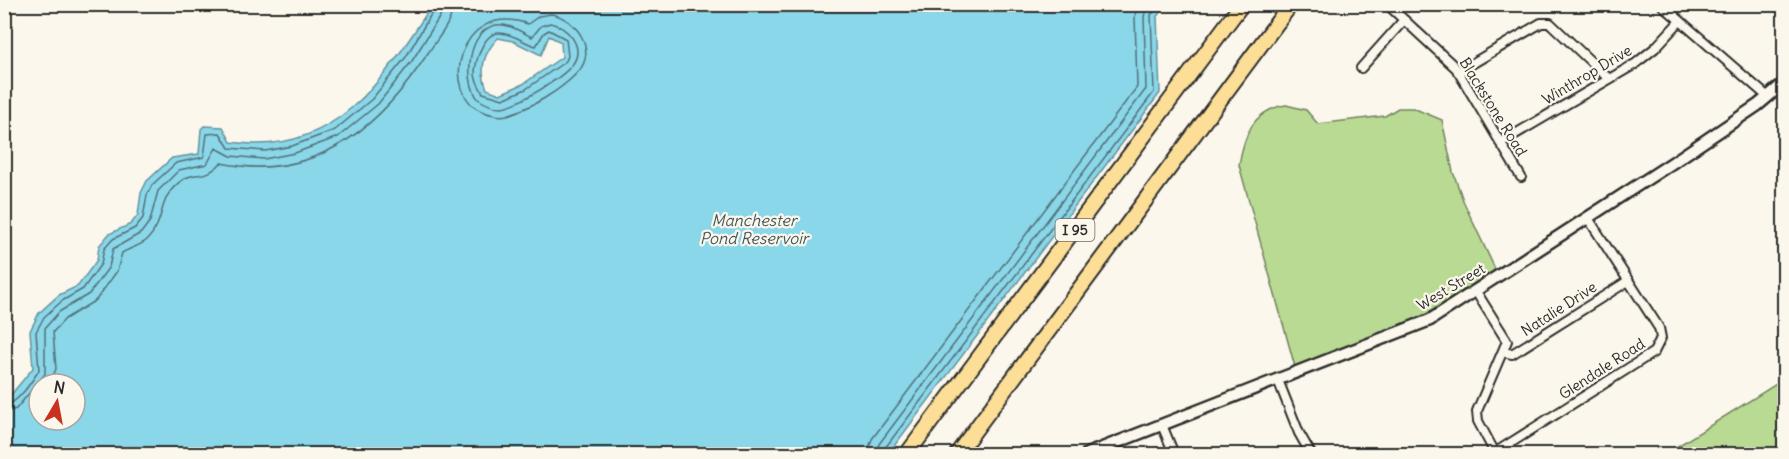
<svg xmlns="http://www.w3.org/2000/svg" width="1789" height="459" viewBox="0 0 1789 459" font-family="Delius,sans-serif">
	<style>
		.green { fill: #b9da93; stroke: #72825f; stroke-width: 1.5 }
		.water { fill: #8ad7e9; stroke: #64929d; stroke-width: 1.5; fill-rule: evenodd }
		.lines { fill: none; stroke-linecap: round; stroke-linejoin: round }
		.shore { stroke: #517077; stroke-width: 1.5 }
		.minor-casing { stroke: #2b2b2b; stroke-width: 12 }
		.secondary-casing { stroke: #2b2b2b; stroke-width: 15 }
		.motorway-casing { stroke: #2b2b2b; stroke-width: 18 }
		.minor { stroke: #fbf7ec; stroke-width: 8 }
		.secondary { stroke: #fbf7ec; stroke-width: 10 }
		.motorway { stroke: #fcde96; stroke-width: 14 }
		.labels { text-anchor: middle; stroke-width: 4.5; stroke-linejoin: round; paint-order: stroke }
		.shield { fill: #fbf7ec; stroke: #696865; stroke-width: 1.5 }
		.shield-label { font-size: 14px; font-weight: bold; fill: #2b2b2b }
		.street-label { font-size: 15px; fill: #2b2b2b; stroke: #fbf7ec }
		.water-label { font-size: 16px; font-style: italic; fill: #43565a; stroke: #fbf7ec }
	</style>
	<rect width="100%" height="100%" fill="#fbf7ec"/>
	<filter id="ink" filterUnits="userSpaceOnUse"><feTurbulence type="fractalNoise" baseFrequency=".0167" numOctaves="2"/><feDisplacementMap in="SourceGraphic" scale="12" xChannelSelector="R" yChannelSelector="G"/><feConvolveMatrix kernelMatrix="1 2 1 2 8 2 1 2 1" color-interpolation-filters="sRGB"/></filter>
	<g filter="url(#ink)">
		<path class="green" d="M1286 105 1306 110 1318 124 1385 116 1398 108H1413L1442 120 1453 172 1464 203 1496 271 1434 313 1295 367 1239 165C1244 135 1253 110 1286 105Z
			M1784 379V454H1665Z"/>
		<path class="water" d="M432 5V4L1168 5 1157 16 1160 93 888 454H5V402L33 368 30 331 39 313 59 295 78 286 97 260 99 246 109 234 131 224 138 215 141 193 147 181 172 158 199 154 201 129 204 126 223 127 231 142C333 158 383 81 432 5ZM549 36 561 42 562 57 523 84 500 94 487 89C479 69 483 54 498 38L513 41 541 55ZM39 384H75V420H39Z"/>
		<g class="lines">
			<path class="shore" d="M551 14C576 18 598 50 578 72 560 91 531 108 507 115 499 117 492 115 484 112 439 96 457 0 528 24L539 16Z
				M550 23C567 26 586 47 572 65 562 78 516 107 500 107 493 107 484 103 478 99 463 79 468 30 496 25 509 23 521 32 532 37L541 26Z
				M549 30 566 39 568 56 566 61 526 89 503 99 483 93C480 88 476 81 475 75 475 62 483 32 500 33 514 34 524 43 536 46L544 33Z
				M49 384 56 369 53 332 65 319 96 300 117 271 122 253C130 248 140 246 147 240 168 218 155 198 184 179 197 170 204 181 221 163 314 183 380 128 428 53 437 39 453 22 453 4
				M4 406C18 404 32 381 39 370L36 332 44 317 62 301 83 289 101 264 104 249 113 239 135 228 143 218 147 195 152 185 176 163 204 157 207 134 220 133 229 148 265 151 292 146 335 130 372 99 406 57 437 4
				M4 413 16 409 45 374V328L59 312 89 294 109 267 113 249 141 233 150 221 158 191 179 170 207 164 216 148 231 156 264 159 295 153 338 137 378 104 412 61 442 13 444 4
				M867 454 872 439 1137 87 1135 16 1138 4
				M876 454 879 444 1146 89 1144 16 1149 4
				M884 454 885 448 1154 92 1151 15 1160 4"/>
			<g class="minor-casing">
				<path id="minor" d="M1387 4 1456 68 1521 177
					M1661 4 1768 97
					M1361 68 1403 21
					M1458 72 1541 23H1550L1608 78
					M1500 143 1635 64 1655 48 1680 21
					M1475 290 1507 341 1477 411 1478 421 1495 453
					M1504 352 1512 354 1628 281
					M1278 380 1299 433 1311 454
					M1162 425 1174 454
					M1493 454 1654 352 1661 338 1659 328 1588 218"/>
			</g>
			<g class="secondary-casing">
				<path id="secondary" d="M1087 454 1430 320 1672 163 1758 105 1784 83"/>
			</g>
			<g class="motorway-casing">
				<path id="motorway" d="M907 454 1242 4
					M957 454 1291 4"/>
			</g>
			<use href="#minor" class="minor"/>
			<use href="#secondary" class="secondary"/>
			<use href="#motorway" class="motorway"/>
		</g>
	</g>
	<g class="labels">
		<rect class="shield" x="1055.5" y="219" width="39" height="22" rx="4.5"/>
		<g class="shield-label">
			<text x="1075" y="235">I 95</text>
		</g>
		<g class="street-label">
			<text transform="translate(1587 75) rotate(-31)" y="5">Winthrop Drive</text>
			<text transform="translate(1493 107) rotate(58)" y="5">Blackstone Road</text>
			<text transform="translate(1451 287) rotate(-31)" y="5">West Street</text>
			<text transform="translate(1559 309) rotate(-33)" y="5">Natalie Drive</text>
			<text transform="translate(1602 369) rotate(-33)" y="5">Glendale Road</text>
		</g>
		<g class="water-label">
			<text x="754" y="226">Manchester<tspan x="754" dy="18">Pond Reservoir</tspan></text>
		</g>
	</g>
	<rect width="1789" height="459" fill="none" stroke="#fbf7ec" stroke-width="24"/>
	<rect x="12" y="12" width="1765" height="435" fill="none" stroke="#2b2b2b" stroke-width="2" filter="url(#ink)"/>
	<g transform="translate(57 402) rotate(10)"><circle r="28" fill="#fbf7ec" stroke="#a8a59f" stroke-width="1.5"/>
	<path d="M0-4.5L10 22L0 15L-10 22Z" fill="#c8321e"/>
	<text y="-9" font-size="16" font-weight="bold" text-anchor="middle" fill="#2b2b2b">N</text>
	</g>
</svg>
